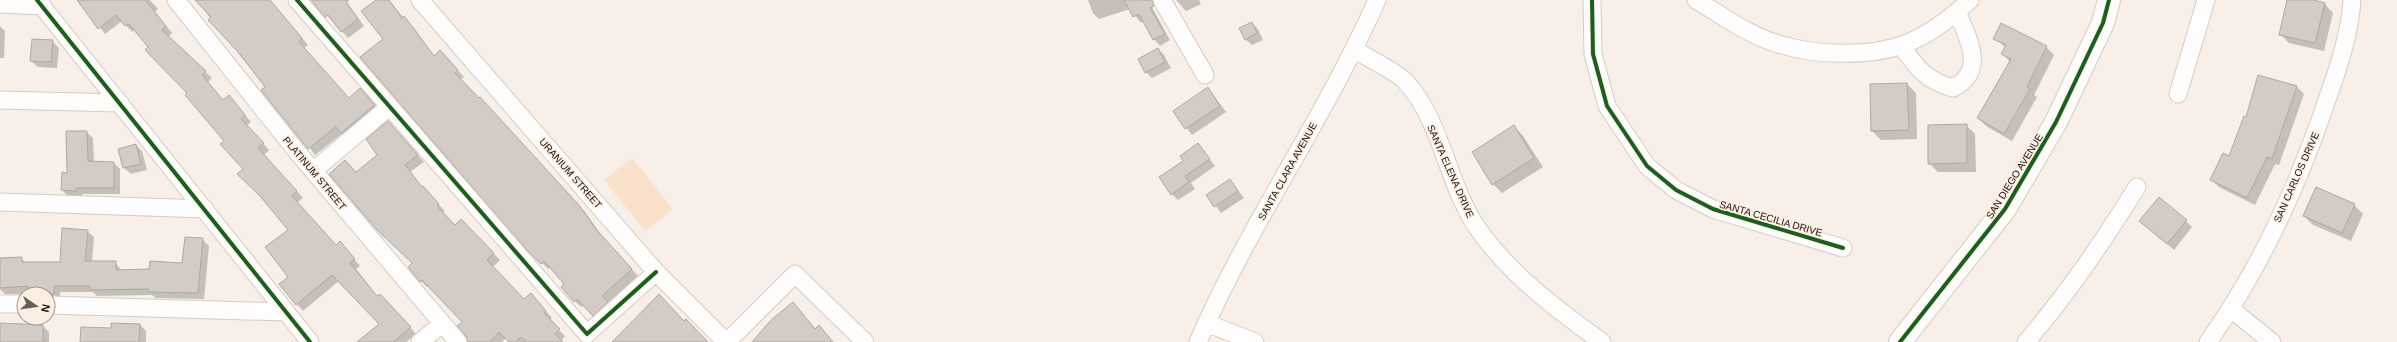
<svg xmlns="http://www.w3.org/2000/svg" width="2397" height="342" viewBox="0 0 2397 342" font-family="Arial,sans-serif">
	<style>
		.green { fill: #fae1cb }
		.shadow { fill: #0003 }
		.building { fill: #d3ccc6; stroke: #aea8a3 }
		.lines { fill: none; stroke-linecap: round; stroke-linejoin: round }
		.street-casing { stroke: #d3cdc7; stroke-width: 19 }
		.secondary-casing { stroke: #d3cdc7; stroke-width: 24 }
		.street { stroke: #fefdfc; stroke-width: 17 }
		.secondary { stroke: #fefdfc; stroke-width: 22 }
		.cycleway-casing { stroke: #fdeee2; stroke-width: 6 }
		.cycleway { stroke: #1b5e20; stroke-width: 4 }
		.labels { text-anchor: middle; stroke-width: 3.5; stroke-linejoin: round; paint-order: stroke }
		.street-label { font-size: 10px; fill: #18130f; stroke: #fdeee2 }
	</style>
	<rect width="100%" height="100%" fill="#f7efe8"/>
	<path class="green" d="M632 158 673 209 645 231 604 180Z"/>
	<path class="shadow" d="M78 0H150L158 9 155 12 172 33 168 37 212 78 208 82 224 101 235 103 251 122 247 125 269 150 264 155 303 198 297 203 337 246 346 249 360 266 356 269 378 297 387 301 416 334 406 342H359L380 324 339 281 303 311 280 284 289 277V230L225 141 135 30 132 32 122 21 105 34Z
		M196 0H270L308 45 304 48 349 99 366 95 381 112 348 139 343 133 315 155 266 88Z
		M313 0H345L364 26 348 38Z
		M378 0H389L434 56 446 58 464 77 460 80 486 105 585 212 602 236 638 276 608 303 613 309 600 321 584 305 581 307 575 301 565 284 551 267 548 269 542 263 384 39Z
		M1088 0H1148L1170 40 1160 46 1154 39 1144 21 1141 23 1130 9 1099 19 1093 13Z
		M1176 0H1199L1201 4 1186 11Z
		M2288 0H2309L2324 3 2333 13 2324 51 2289 43 2280 34Z
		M1252 23 1258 29 1263 40 1252 45 1245 39Z
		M0 26 5 31 4 58H0Z
		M1995 38 2046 47 2054 55 2034 95 2037 97 2012 141 1986 126 1978 118 2010 62 2003 54 2006 48Z
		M52 41 59 48 57 68 38 67 31 61Z
		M1158 49 1164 55 1171 68 1152 78 1146 72Z
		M2259 76 2297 87 2304 94 2279 165 2275 164 2255 205 2219 187 2212 180 2230 157 2247 118Z
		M1907 84 1916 93 1917 139 1881 140 1872 131Z
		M1208 88 1226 112 1192 135 1174 111Z
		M388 122 424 162 410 172 422 188 445 211 442 213 455 226H467L500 260 493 267 524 300 537 301 552 318 549 320 565 336 561 341 562 342H510L506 338 502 342H468L459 326 464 322 429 286 427 287 421 281 413 263 356 173 379 155Z
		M1966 125 1975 134 1976 172H1938L1929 163Z
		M1514 126 1523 136 1543 167 1502 193 1493 184Z
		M86 132 93 138 94 162 114 163 120 169V194H82V197L68 196 62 190Z
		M1198 144 1215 166 1191 183 1195 189 1178 200 1172 194 1185 161Z
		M136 145 142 151 147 170 131 174 124 168 120 149Z
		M1230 180 1244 198 1221 213 1208 195Z
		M2354 205 2363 214 2351 241 2313 225 2304 216Z
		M2186 221 2192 227 2174 250 2147 227Z
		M87 231 94 237 92 262H115L122 271 150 270 183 264 202 239 209 246 204 299 156 298 152 295 97 296 93 292H60V301H48V294H5L0 289V259L21 258 26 263H60Z
		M793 303 816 330 819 326 833 342H753Z
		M0 324 43 326 49 332V342H0Z
		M140 325 146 331V342H81L112 329Z"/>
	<path class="building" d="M77 0H145L166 26 162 30 206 71 202 75 223 100 229 95 245 115 241 119 264 143 258 148 297 191 292 196 336 245 340 241 355 259 350 263 377 296 380 294 411 327 393 342H357L379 324 332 275 296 305 279 284 288 277 265 247 288 230 260 196 237 174 243 169 220 144 224 141 185 95 187 93 145 50 148 47 129 24 125 26 116 15 98 29Z
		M195 0H270L302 38 299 42 349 98 360 88 375 105 341 133 336 127 308 149 261 90 265 87 239 53 208 20 211 17Z
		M311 0H349L346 2 358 19 341 32 328 15 325 17Z
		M376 0H389L402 18 404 16 415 30 434 56 440 50 458 70 455 73 479 98 480 97 578 204 596 229 632 269 602 296 608 302 593 316 577 299 574 302 561 287 564 284 544 261 541 264 524 247 360 57 383 39 361 11Z
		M1124 0H1152L1154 6 1150 8 1165 34 1153 40 1139 14 1133 17Z
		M2287 0H2314L2325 3 2315 43 2279 35Z
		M1252 22 1257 33 1245 40 1239 28Z
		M2001 23 2047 46 2027 87 2030 89 2004 134 1977 118 2011 59 2001 54 2006 45 1993 39Z
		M32 39 53 40 51 62 30 61Z
		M1158 48 1165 62 1145 73 1138 59Z
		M2258 75 2297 86 2272 159 2267 157 2247 198 2210 180 2223 153 2229 156 2244 116 2246 117Z
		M1907 83 1909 130 1871 131 1870 84Z
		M1208 87 1220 106 1185 129 1173 111Z
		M388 121 418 155 405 165 422 187 423 186 439 204 437 206 455 225 461 219 494 253 487 260 524 299 531 293 546 311 544 313 560 329 555 334 563 342H527L521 337 516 342H509L499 332 490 342H468L466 336 457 326 462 322 422 280 420 282 408 267 412 263 377 230 329 174 345 160 356 172 377 155 366 139Z
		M1967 124V163L1928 164V125Z
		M1514 125 1534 158 1492 185 1472 152Z
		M66 131H87L88 161 114 162V188H76V191L61 190 62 172 67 173Z
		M1198 143 1210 159 1185 176 1189 182 1171 195 1159 177 1183 161 1180 156Z
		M136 144 141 164 123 168 118 149Z
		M1230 179 1238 191 1214 207 1206 195Z
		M2316 187 2355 204 2342 233 2303 216Z
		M2159 197 2187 220 2167 244 2139 221Z
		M62 228 88 230 85 261H116V270L149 269 150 261 182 263 185 237 203 238 198 293 148 292V289L90 290V286H54V294H28V286L0 288V258L22 257V262H60Z
		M659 294 684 321 686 319 708 342H612Z
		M793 302 815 329 819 325 833 342H752L771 320Z
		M0 323 43 325V342H0Z
		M111 323 140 324 139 342H80L81 327 111 328Z"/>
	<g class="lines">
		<g class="street-casing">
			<path id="street" d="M37 0 310 342
				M176 0 298 153 458 342
				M297 0 587 334 656 272
				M420 0 656 272 726 342
				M1162 0 1205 75
				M1592 0 1593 54 1607 106 1647 166 1676 190 1713 209 1843 248
				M1696 0C1723 16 1751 37 1782 45 1815 55 1869 57 1902 45 1927 36 1951 18 1970 0
				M0 4 43 6
				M1901 45C1917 68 1925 80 1953 88 1987 71 1968 38 1957 12
				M1355 50C1368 58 1397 72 1406 82 1441 120 1447 182 1476 226 1508 273 1556 309 1602 342
				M2178 94 2206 0
				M0 100 120 103
				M313 171 389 107
				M0 202 205 209
				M0 304H24
				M48 305 285 312
				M2231 309 2272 342
				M1206 323 1255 342
				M420 342 442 324
				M727 342 795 274 865 342
				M1198 342C1249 224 1325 118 1377 0
				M2026 342C2069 292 2102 243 2137 187
				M2208 342C2261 268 2300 181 2329 94 2340 64 2350 32 2352 0"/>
		</g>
		<g class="secondary-casing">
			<path id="secondary" d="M1900 342 2005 209 2056 122 2103 23 2109 0"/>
		</g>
		<use href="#street" class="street"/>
		<use href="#secondary" class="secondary"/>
		<g class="cycleway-casing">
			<path id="cycleway" d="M37 0 310 342
				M297 0 587 334 656 272
				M1592 0 1593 54 1607 106 1647 166 1676 190 1713 209 1843 248
				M1900 342 2005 209 2056 122 2103 23 2109 0"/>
		</g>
		<use href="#cycleway" class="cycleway"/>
	</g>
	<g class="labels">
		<g class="street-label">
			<text transform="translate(1287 171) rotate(-61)" y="4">SANTA CLARA AVENUE</text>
			<text transform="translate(1451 171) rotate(66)" y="4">SANTA ELENA DRIVE</text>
			<text transform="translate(315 173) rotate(50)" y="4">PLATINUM STREET</text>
			<text transform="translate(571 173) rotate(49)" y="4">URANIUM STREET</text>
			<text transform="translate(2014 176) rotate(-58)" y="4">SAN DIEGO AVENUE</text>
			<text transform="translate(2296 177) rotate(-66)" y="4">SAN CARLOS DRIVE</text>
			<text transform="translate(1771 218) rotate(16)" y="4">SANTA CECILIA DRIVE</text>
		</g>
	</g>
	<g transform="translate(36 306) rotate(103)"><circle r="19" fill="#fdeee2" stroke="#a1968e"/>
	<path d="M0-3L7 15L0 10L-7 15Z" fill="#66605b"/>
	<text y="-6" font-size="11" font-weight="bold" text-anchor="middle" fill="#18130f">N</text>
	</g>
</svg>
